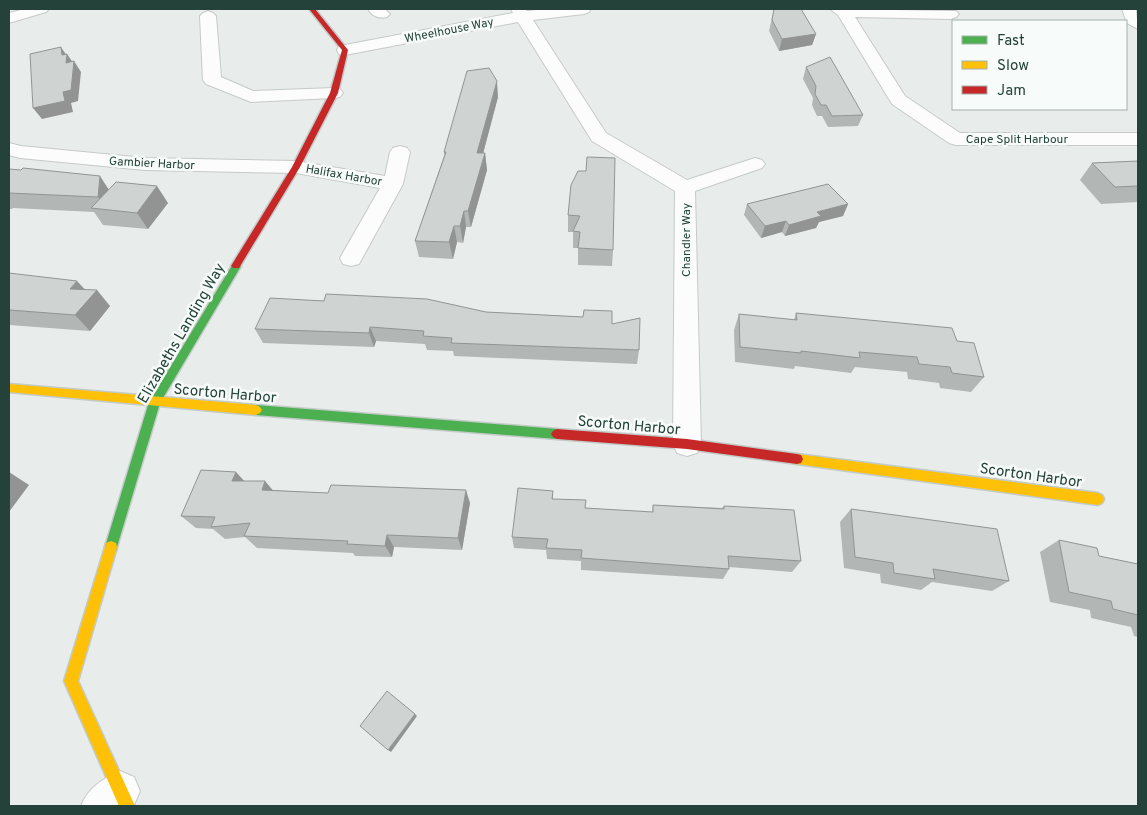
<svg xmlns="http://www.w3.org/2000/svg" width="1147" height="815" viewBox="0 0 1147 815" font-family="Overpass,sans-serif">
	<style>
		.lines { fill: none; stroke-linecap: round; stroke-linejoin: round }
		.street-casing { stroke: #c5cac8; stroke-width: 2 }
		.fast-casing { stroke: #c3cbc8; stroke-width: 3 }
		.slow-casing { stroke: #c3cbc8; stroke-width: 3 }
		.jam-casing { stroke: #c3cbc8; stroke-width: 3 }
		.street { fill: #fcfcfc; fill-rule: evenodd }
		.fast { fill: #4caf50; fill-rule: evenodd }
		.slow { fill: #ffc107; fill-rule: evenodd }
		.jam { fill: #c62828; fill-rule: evenodd }
		.wall { fill: #b2b6b5 }
		.shaded-wall { fill: #919493 }
		.building { fill: #cfd4d2; stroke: #919493 }
		.labels { text-anchor: middle; stroke-width: 5; stroke-linejoin: round; paint-order: stroke }
		.far-street-label { font-size: 12px; fill: #24423a; stroke: #f7fbf9 }
		.street-label { font-size: 15px; fill: #24423a; stroke: #f7fbf9 }
	</style>
	<rect width="100%" height="100%" fill="#e8edeb"/>
	<g class="lines">
		<g class="street-casing">
			<path id="street" d="M25 9H49L46 12 9 23V13Z
				M368 9H385L390 14 387 17C379 19 372 16 368 9Z
				M511 9H525L527 11 546 9H591L589 12 584 14 533 20 606 133 687 180 755 158 762 160 765 164 762 168 695 191 701 444 697 453 687 456 677 453 673 444 675 191 592 141 518 22 345 55 339 54 337 50 339 46 345 45 513 13Z
				M830 9 956 11 959 14 956 17 951 19 855 17 905 96 960 133H1138V145H956L949 143 892 104 838 15Z
				M1122 9H1136L1138 29 1127 23Z
				M208 11 213 13 216 16 221 77 253 91 334 88 340 89 343 93 340 97 334 98 251 102 206 84 203 80 200 16 203 13Z
				M9 143 21 146 145 158 296 161 385 176 390 152 393 148 400 146 407 148 410 152 403 184 359 264 351 266 343 264 340 258 380 188 296 173 145 170 20 158 9 155Z
				M120 771 134 777 140 791 134 805 81 806C88 788 102 779 120 771Z"/>
		</g>
		<g class="fast-casing">
			<path id="fast" d="M236 263 241 266 160 403 117 547 116 551 111 553 106 551 105 547 149 402 233 264Z
				M256 405 557 429 561 431 563 434 561 437 557 439 256 415 252 413 250 410 252 407Z"/>
		</g>
		<g class="slow-casing">
			<path id="slow" d="M9 384 256 405 260 407 262 410 260 413 256 415 9 392Z
				M797 454 1098 493 1102 495 1104 499 1102 503 1098 505 797 464 793 463 791 459 793 455Z
				M111 541 116 543 117 547 78 681 135 806H119L64 681 105 547 106 543Z"/>
		</g>
		<g class="jam-casing">
			<path id="jam" d="M309 9H315L348 50 338 93 300 167 239 268H233L231 266 292 167 330 93 342 50Z
				M557 429 687 439 797 454 801 455 803 459 801 463 797 464 687 449 557 439 553 437 551 434 553 431Z"/>
		</g>
		<use href="#street" class="street"/>
		<use href="#fast" class="fast"/>
		<use href="#slow" class="slow"/>
		<use href="#jam" class="jam"/>
	</g>
	<path class="wall" d="M774 9 816 34 812 45 779 51 769 31Z
		M806 67 863 115 858 126 828 127 822 116H817L812 105 813 98 803 79Z
		M498 97 483 153H485L487 170 471 227H466L463 243 457 242 453 259 419 257 415 241 444 156V152Z
		M1138 161V202L1101 204 1080 180 1092 163Z
		M9 169 109 189 168 203 148 229 103 225 94 212 13 208 12 209H9Z
		M578 171 613 250 612 266 578 265V248H573V232H568V215Z
		M747 204H848L843 216 819 222 816 228 785 236 782 232 761 238 744 215Z
		M9 273 85 289 110 306 90 331 9 325Z
		M486 312 583 317 612 324 639 350 637 364 454 356 453 351 427 350 425 344 376 341 374 347 263 343 255 329Z
		M796 313 957 341 984 377 971 392 940 388 939 383 908 379 907 372 855 367 851 373 795 366 794 369 735 362 734 330 739 314 794 320Z
		M244 481 273 490 470 503 462 550 394 547 392 557 355 556 353 553 257 548 245 537 225 539 213 529 196 528 181 516Z
		M553 491V499L585 508 652 512 653 505 722 508 724 506 801 561 792 572 729 567V569L723 579 581 570V561L547 559 546 550 514 548 512 537Z
		M851 509 1009 581 992 591 932 582 921 590 881 583 880 574 844 568 840 522Z
		M1059 540 1099 556 1138 564V637L1134 636 1131 627 1091 618 1090 610 1050 602 1040 552Z"/>
	<path class="shaded-wall" d="M816 34 812 45 779 51 782 39Z
		M61 47 67 56V54L74 64V61L81 72 78 101 71 103 73 112 42 119 33 108 63 92Z
		M497 81 498 97 479 169 477 153Z
		M485 153 487 170 471 227 468 211Z
		M100 176 111 193 107 210 98 197Z
		M157 186 168 203 148 229 137 213Z
		M848 204 843 216 819 222 816 228 785 236 789 225 817 212Z
		M464 211 466 227 463 243 460 226Z
		M786 221 782 232 761 238 765 226Z
		M454 226 457 242 453 259 449 242Z
		M77 281 91 296 97 290 110 306 90 331 75 315 70 289Z
		M370 327 376 341 374 347 369 333Z
		M9 472 29 485 9 512Z
		M236 472 248 485 232 481Z
		M265 481 276 494 262 490Z
		M466 490 470 503 462 550 458 538Z
		M387 535 394 547 392 557 385 546Z
		M415 714 417 716 391 752 388 750Z"/>
	<path class="building" d="M774 9H801L816 34 782 39 772 20Z
		M61 47 62 55 67 54 66 63 74 61 71 90 63 92 65 101 33 108 30 54Z
		M830 57 863 115 832 116 826 105H821L815 94 816 86 806 67Z
		M489 68 497 81 477 153H485L468 211H464L460 226H454L449 242 415 241 446 152H444L467 71Z
		M587 157 615 158 613 250 578 248 580 232 573 231 580 216 568 215 571 185 578 171H586Z
		M1138 161V186L1115 187 1092 163Z
		M23 168 100 176 98 197 9 193V169L21 170Z
		M116 182 157 186 137 213 91 208Z
		M828 184 848 204 817 212 821 216 789 225 786 221 765 226 747 204Z
		M9 273 77 281 70 289 97 290 75 315 9 310Z
		M326 294 427 299 486 312 583 317 584 310 612 311V324L640 318 639 350 451 343 452 338 423 336 424 331 370 327 369 333 255 329 270 298 324 301Z
		M796 313 952 328 957 341 974 343 984 377 952 373 950 367 919 364 917 357 859 352 860 358 801 351V353L740 347 739 314 797 320Z
		M201 470 236 472 232 481H265L262 490 328 493 331 485 466 490 458 538 387 535 385 546 347 544 348 541 244 536 250 523 211 527 215 517 181 516Z
		M518 488 553 491 552 499 586 500 585 508 653 512V505L724 509V506L794 510 801 561 728 556 729 569 581 558 582 550 546 548 548 539 512 537Z
		M851 509 997 529 1009 581 933 569 935 579 894 573 893 563 855 557Z
		M1059 540 1097 548 1099 556 1138 564V615L1113 609 1111 601 1069 592Z
		M387 691 415 714 388 750 360 726Z"/>
	<g class="labels">
		<g class="far-street-label">
			<text transform="translate(449 30) rotate(-11)" y="4">Wheelhouse Way</text>
			<text x="1017" y="143">Cape Split Harbour</text>
			<text transform="translate(152 163) rotate(3)" y="4">Gambier Harbor</text>
			<text transform="translate(344 175) rotate(10)" y="4">Halifax Harbor</text>
			<text transform="translate(686 240) rotate(-90)" y="4">Chandler Way</text>
		</g>
		<g class="street-label">
			<text transform="translate(181 333) rotate(-60)" y="5">Elizabeths Landing Way</text>
			<text transform="translate(225 393) rotate(5)" y="5">Scorton Harbor</text>
			<text transform="translate(629 425) rotate(5)" y="5">Scorton Harbor</text>
			<text transform="translate(1031 475) rotate(8)" y="5">Scorton Harbor</text>
		</g>
	</g>
	<rect width="1147" height="815" fill="none" stroke="#24423a" stroke-width="20"/>
	<rect x="952" y="20" width="175" height="90" fill="#f7fbf9" stroke="#a3b1ad"/>
	<rect x="962" y="36" width="25" height="8" fill="#4caf50" stroke="#a3b1ad"/>
	<text x="997" y="45" font-size="15" fill="#24423a">Fast</text>
	<rect x="962" y="61" width="25" height="8" fill="#ffc107" stroke="#a3b1ad"/>
	<text x="997" y="70" font-size="15" fill="#24423a">Slow</text>
	<rect x="962" y="86" width="25" height="8" fill="#c62828" stroke="#a3b1ad"/>
	<text x="997" y="95" font-size="15" fill="#24423a">Jam</text>
</svg>
